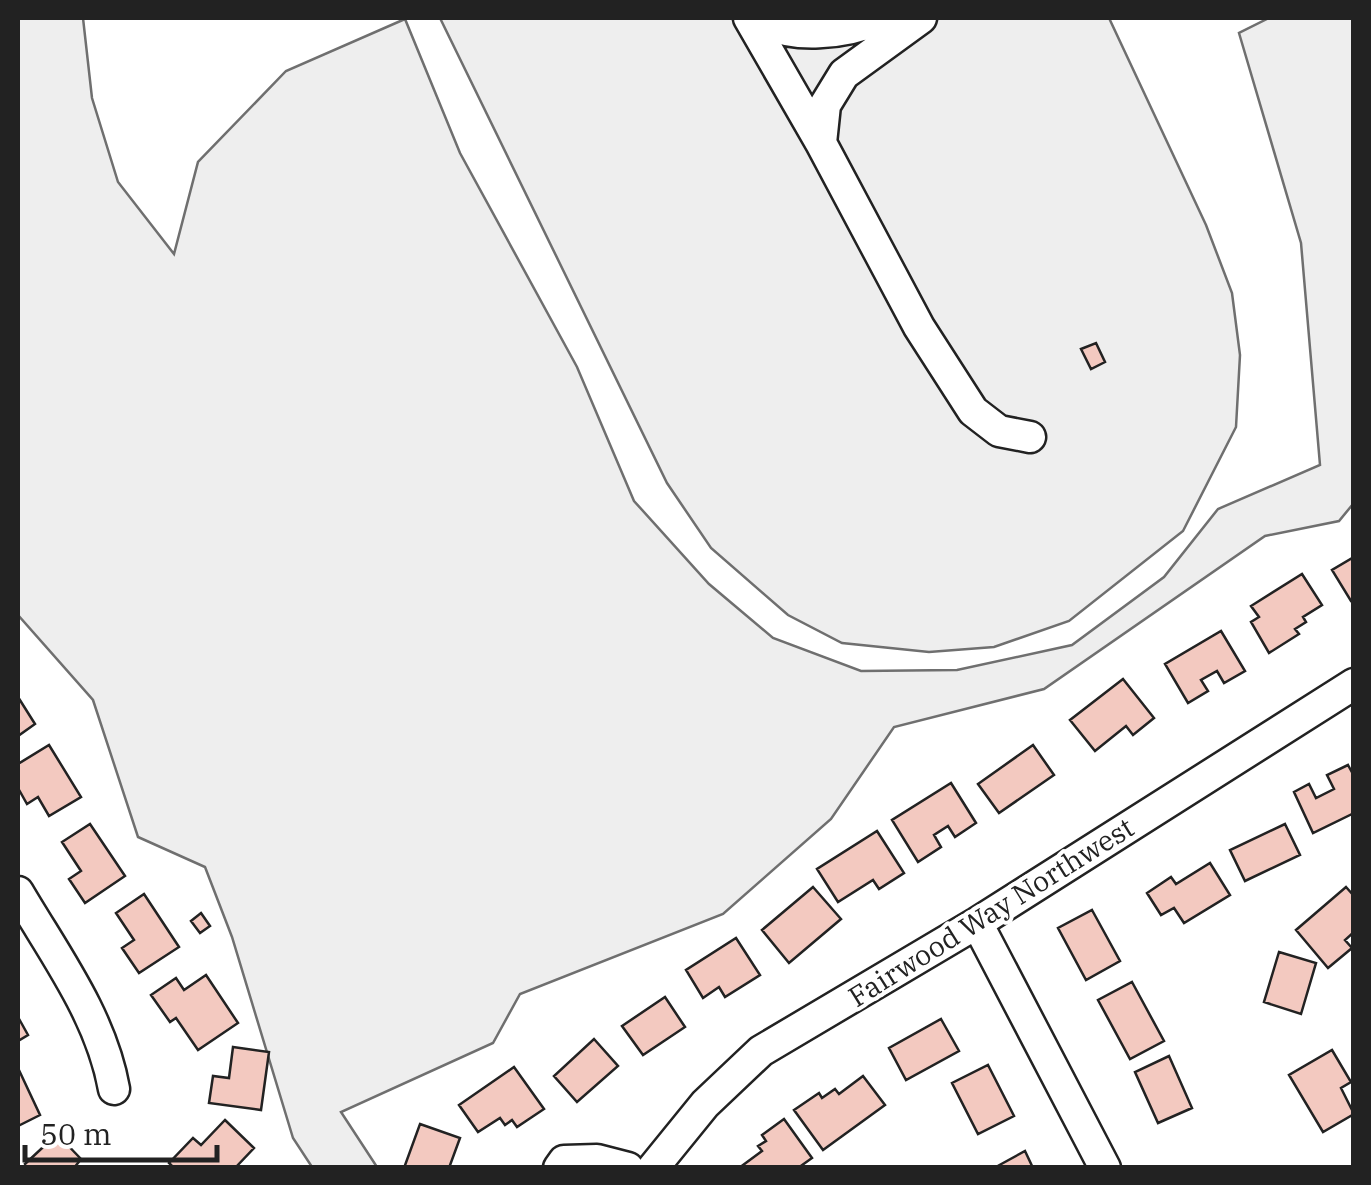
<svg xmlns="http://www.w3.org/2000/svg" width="1371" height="1185" viewBox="0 0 1371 1185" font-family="'IBM Plex Serif',serif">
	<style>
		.green { fill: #eee; stroke: #6f6f6f; stroke-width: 2.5 }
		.building { fill: #f3c9c0; stroke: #222; stroke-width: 2.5 }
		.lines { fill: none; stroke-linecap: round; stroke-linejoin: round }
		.minor-casing { stroke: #222; stroke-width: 35 }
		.minor { stroke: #fff; stroke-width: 30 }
		.labels { text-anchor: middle; stroke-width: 8; stroke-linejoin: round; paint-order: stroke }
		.street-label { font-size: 28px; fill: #222; stroke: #fff }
	</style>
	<rect width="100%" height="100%" fill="#fff"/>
	<path class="green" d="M18 18H83L92 98 118 182 174 254 198 162 286 71 405 19 460 153 577 367 634 501 709 584 773 638 861 671 957 670 1072 645 1164 577 1218 509 1320 465 1301 243 1239 33 1269 18H1353V504L1339 521 1265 536 1044 689 894 727 831 819 723 914 520 994 493 1043 341 1112 377 1167H312L293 1138 232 937 205 867 138 837 93 700 18 615Z
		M440 18H1109L1206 225 1232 293 1240 355 1236 427 1183 531 1069 621 994 647 929 652 842 643 788 615 711 548 667 483Z"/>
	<path class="building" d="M1096 343 1105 362 1091 369 1081 349Z
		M1354 557V600L1351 601 1332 570Z
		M1302 574 1322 605 1303 617 1306 622 1295 629 1299 634 1269 653 1251 622 1259 617 1251 606Z
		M1221 631 1245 671 1224 683 1217 671 1201 680 1208 691 1188 703 1165 664Z
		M1123 679 1154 718 1133 735 1126 726 1095 751 1070 720Z
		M18 697 35 724 18 736Z
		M49 745 81 797 49 816 38 797 27 804 18 788V764Z
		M1033 745 1054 775 999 813 978 784Z
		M1348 765 1354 776V813L1313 833 1294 792 1309 784 1316 798 1334 789 1327 775Z
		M951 783 976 823 955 837 948 826 934 835 941 847 918 862 892 820Z
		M90 824 125 876 85 903 69 879 81 871 62 842Z
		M1285 824 1300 855 1245 881 1230 850Z
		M877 831 904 873 879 889 873 880 838 902 817 869Z
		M1210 863 1230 895 1184 923 1174 908 1161 915 1147 893 1171 877 1176 884Z
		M813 887 841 919 789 963 762 930Z
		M1346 887 1354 896V932L1345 940 1352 948 1328 968 1296 930Z
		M144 894 179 947 139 973 122 948 134 940 116 913Z
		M1092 910 1120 961 1086 980 1058 928Z
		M201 913 210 926 200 933 191 921Z
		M736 938 760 975 725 997 719 987 703 998 686 970Z
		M1279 952 1316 963 1301 1014 1264 1002Z
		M206 975 238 1023 198 1050 176 1018 170 1022 151 995 176 978 184 990Z
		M1132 982 1164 1041 1130 1059 1098 1000Z
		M665 997 685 1027 643 1055 622 1026Z
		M18 1017 28 1035 18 1041Z
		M941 1019 959 1051 906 1080 889 1048Z
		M594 1039 618 1066 577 1102 554 1076Z
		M233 1047 269 1052 261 1110 209 1103 213 1076 229 1078Z
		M1332 1050 1351 1082 1341 1088 1354 1114 1323 1132 1289 1075Z
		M1169 1056 1192 1108 1158 1123 1135 1072Z
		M988 1065 1014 1116 978 1134 952 1083Z
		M514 1067 544 1109 517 1127 512 1120 505 1125 500 1118 478 1132 459 1105Z
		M18 1068 40 1115 18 1126Z
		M863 1076 885 1105 823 1150 794 1110 819 1093 822 1098 835 1089 839 1094Z
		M784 1119 812 1158 798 1168H739L762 1151 758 1146 766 1141 762 1135Z
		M225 1120 254 1148 235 1168H174L169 1163 193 1138 201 1145Z
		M420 1124 460 1138 449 1168H404Z
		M57 1134 81 1159 74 1168H28L25 1164Z
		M1025 1151 1033 1168H994Z"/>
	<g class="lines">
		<g class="minor-casing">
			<path id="minor" d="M749 18 821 143
				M758 18C790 41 848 33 881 18
				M921 18 844 74 825 105 821 143 919 327 973 411 999 431 1030 437
				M18 892C55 955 101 1016 114 1089
				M977 923 1105 1168
				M559 1168 564 1161 597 1160 628 1168
				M653 1168 705 1104 761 1051 977 923 1354 684"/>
		</g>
		<use href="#minor" class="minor"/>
	</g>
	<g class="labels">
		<g class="street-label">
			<text transform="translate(991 912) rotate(-32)" y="10">Fairwood Way Northwest</text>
		</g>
	</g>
	<rect width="1371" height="1185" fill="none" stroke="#222222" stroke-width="40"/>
	<path d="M25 1145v15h192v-15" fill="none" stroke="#222222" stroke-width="5"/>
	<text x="40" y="1145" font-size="30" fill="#222222" stroke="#ffffff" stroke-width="8" paint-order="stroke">50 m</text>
</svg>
